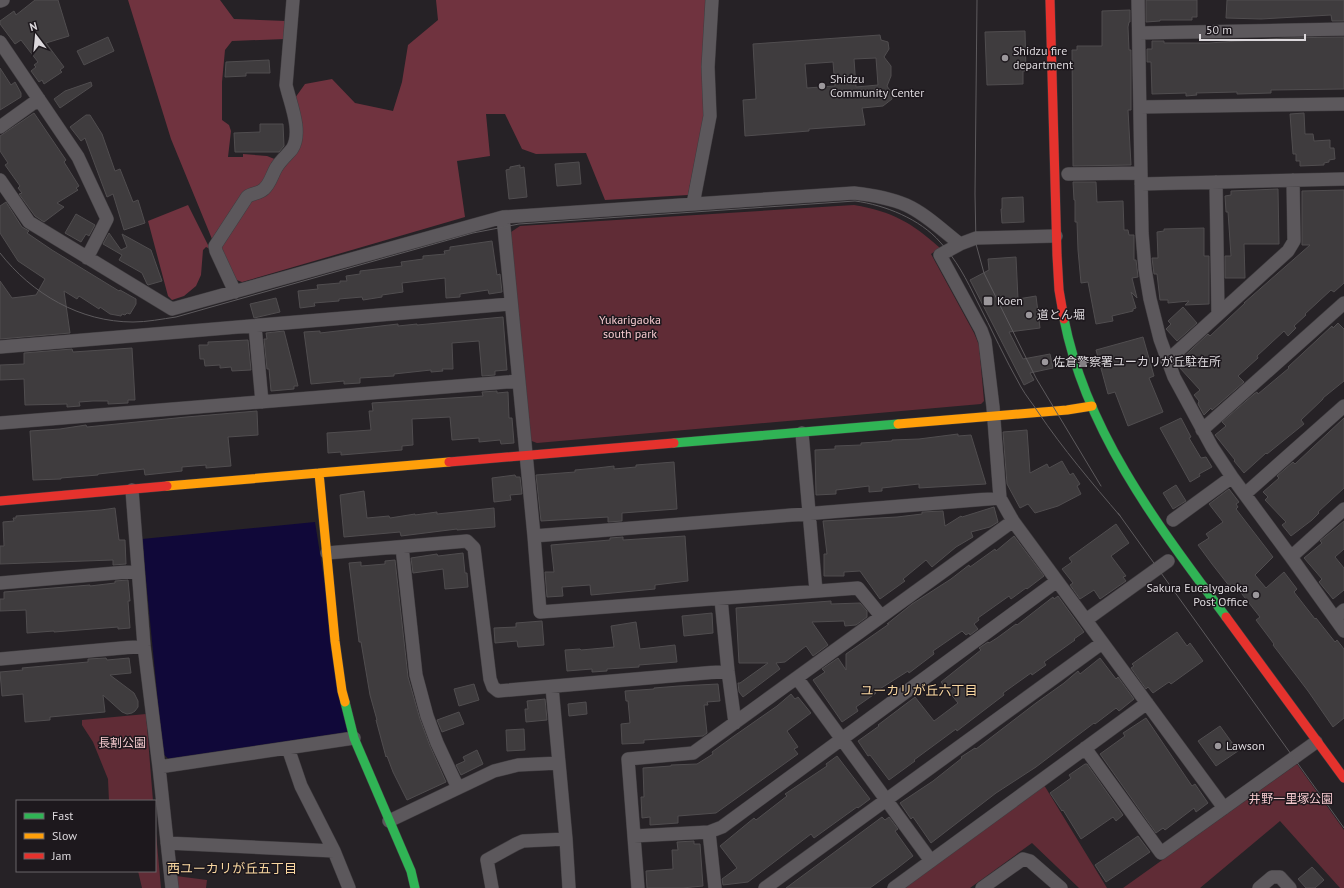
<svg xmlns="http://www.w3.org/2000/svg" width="1344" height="888" viewBox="0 0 1344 888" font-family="'PT Sans','Noto Sans JP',sans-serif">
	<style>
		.green { fill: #602c36 }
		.forest { fill: #70333f }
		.water { fill: #100839 }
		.building { fill: #3f3c3e; stroke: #504d4f; fill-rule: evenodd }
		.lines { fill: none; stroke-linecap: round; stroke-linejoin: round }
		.street-casing { stroke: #403d40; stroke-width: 14 }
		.fast-casing { stroke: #403d40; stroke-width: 10 }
		.slow-casing { stroke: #403d40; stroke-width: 10 }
		.jam-casing { stroke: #403d40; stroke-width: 10 }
		.street { stroke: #5c585c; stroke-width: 13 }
		.fast { stroke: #30b455; stroke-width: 9 }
		.slow { stroke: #ff9f0a; stroke-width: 9 }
		.jam { stroke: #e5322d; stroke-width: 9 }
		.tram { stroke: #5d5a5d; stroke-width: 1 }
		.poi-dot { fill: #9c989c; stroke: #1d181d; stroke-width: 1.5 }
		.labels { text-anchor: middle; stroke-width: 3; stroke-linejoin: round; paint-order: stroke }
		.poi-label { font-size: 12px; fill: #dcd8dc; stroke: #1d181d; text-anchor: start }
		.park-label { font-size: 12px; fill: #f5c9ce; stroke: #1d181d }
		.neighbourhood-label { font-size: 13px; fill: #f9d7a0; stroke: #1d181d }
	</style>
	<rect width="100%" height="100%" fill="#262226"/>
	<path class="green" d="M854 205C893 212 911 222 940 248L931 254 974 333 979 345 984 401 981 404 537 443 529 440 511 232 520 226Z
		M146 714 153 801H109L108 779 93 742 82 725V720Z
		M1297 764 1344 830V888H1340L1280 821 1200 888H1123Z
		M1044 785 1107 888H1079L1032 843 970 888H902Z
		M155 822 161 888H142L138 871H155Z
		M176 876 207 880 206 888H178Z"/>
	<path class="forest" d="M128 0H220L234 19 286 21 285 39 232 41 225 50 222 82V120L229 125 231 131 228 157H243V154L267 156 277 160 266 181 212 239 171 139Z
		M436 0H708L704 115 688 195 605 200 586 153 536 154 522 149 505 114H486L490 156 457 161 465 217 242 282 234 279 220 244 249 200 278 171 296 149 295 98 305 84 332 79 355 103 393 111 402 82 408 45 438 20Z
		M188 205 210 249 206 247 203 250 201 275 196 286 184 296 172 300 168 296 148 221Z"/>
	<path class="water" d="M315 522 348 732 171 761 163 754 142 539Z"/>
	<path class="building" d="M35 0H58L69 36 46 43 64 67 60 70 62 72 44 84 42 80 39 82 31 71 36 67 34 65 38 62 21 40 15 44 0 24V21L14 11 16 15Z
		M1146 0H1197V17H1192V20H1160V21L1146 22Z
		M1227 0H1344V21H1332L1331 15 1261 19 1226 18Z
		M1130 10V22H1129L1128 27 1129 50H1131V110H1128L1131 165 1073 166 1072 50H1077V46H1102V11Z
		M1025 31 1026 71H1023V84L987 85 985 32Z
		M880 35 881 40 888 42 889 49 884 57 891 66V76L887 86 891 92 892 99 883 106 862 108 865 125 809 129V131L745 136 743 100 756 99 753 44ZM876 58 878 85 856 87 854 59ZM833 62 835 86 807 88 805 64Z
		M108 37 114 51 84 65 77 51Z
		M1344 37V89L1271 90V93L1237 94V92L1196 93 1197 95 1186 96V93L1152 94 1151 62H1147V49H1152V41H1164V43H1209L1284 38Z
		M269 60 270 73H246V76L225 77 226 62Z
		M0 68 11 85 15 82 21 93V97L0 110Z
		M91 82 92 86 60 108 54 99 65 91Z
		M34 113 66 160 64 162 79 186 76 188 78 190 57 203 64 207 44 222 35 216 19 194 22 193 18 188 20 186 5 165 8 163 0 151V136Z
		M1304 113 1305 134H1313L1314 141 1330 140V148H1334L1335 159 1329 160V162L1324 163V165L1300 166V161H1296V154H1293L1290 114Z
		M86 115H90L102 134 115 171 120 169 133 202 138 200 145 223 124 230 113 194 107 197 85 138 81 141 70 127Z
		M260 124H283L284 146 279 152H235L234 133 260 132Z
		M579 162 581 184 557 186 555 164Z
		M520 165V168L524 167 527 197 509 199 506 170 510 169V167Z
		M1073 182H1096L1097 202 1123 201 1124 230H1128L1129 235H1134V260H1136L1138 277 1132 278 1137 298 1131 292 1136 308 1133 309V311L1112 316 1113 321 1096 324 1088 282 1081 283 1078 250 1077 222H1075V200H1074Z
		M1278 189 1279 244H1244L1245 278H1225V256H1231L1228 212H1226L1225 196 1231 195V191Z
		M1344 190V283L1334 292 1331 290 1305 314 1306 315 1294 326 1296 328 1288 336 1284 331 1257 356 1258 358 1238 376 1244 382 1212 410 1211 408 1204 415 1198 404 1199 401 1194 395 1200 390 1179 367 1177 363 1208 334 1210 336 1245 303H1244L1310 245H1302V191Z
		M1023 197 1024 222 1002 223 1001 209H1002V198Z
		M6 202 22 227 29 231 27 233 52 250 119 291 120 290 136 299V304L130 314 127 313 125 315 122 314 121 316 110 314 100 307 99 309 79 296 77 299 64 291 70 333 0 339V281L12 298 36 295 45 279 18 261 0 233V206Z
		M76 214 95 225 89 236 86 234 81 242 65 233Z
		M1204 228V256H1209V304L1185 305 1189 301 1168 303V300H1160L1157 274H1154L1152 258H1158L1157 232 1164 231V229Z
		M109 233 121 250 127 247 122 234 151 250 162 281 148 285 147 284 142 273 119 260 122 255 103 244Z
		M492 241 497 275 500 274 502 292 489 294 488 290 460 294V297L446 298 445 278 402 283 403 292 382 295V297L363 300 362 297 339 299V301L314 303 315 306 300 308 298 291 318 289 317 285 340 283V281H347L346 276 360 274V271L402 266 401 262 423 259V256L445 254 444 251 450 250V247Z
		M1016 257 1018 299 1036 296 1040 328 1009 332 1023 359 1050 354 1053 368 1030 373 1034 380 1024 385 970 280 989 270 988 259Z
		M276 298 280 312 254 318 250 304Z
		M1183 307 1197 323 1177 341 1166 329 1171 324 1168 321Z
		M503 317 507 370 495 371V375L482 376 479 341 452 343 453 369H442L443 371 431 372V370L394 374V376L360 378V383L344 384V381L311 384 304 332 320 331V333L398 324V326L417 324V325Z
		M1338 323 1344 329V381L1323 398V399L1301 420 1304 424 1267 454 1266 453 1244 473 1234 461 1235 460 1215 435 1226 426 1222 422 1254 394 1257 392 1258 394 1289 368 1288 367 1332 326 1333 328Z
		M284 331 298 386H294V389L271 391 269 369H267L264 339H267L266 333Z
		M1143 337 1154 376 1149 378 1163 412 1128 426 1115 392 1108 394 1096 350Z
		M248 340 251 370 232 371 231 367 220 368V365L205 366 204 359H200L199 345H208V342Z
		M132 348 135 400H128V403L108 404V401H93L79 402 80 406 67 407V404L25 405 24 379 0 380V365L24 364V353L72 349 73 352Z
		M497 391V393L508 392 509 418H512L514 443 501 444 500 440 479 442V438L452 440 450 417 412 419 413 445 402 446V450L341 455V452L328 453 327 433 371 430 369 411H373L372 403 483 396 482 392Z
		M257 411 258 435 228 437 231 466 206 468V465L182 467V471L145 475 144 469 98 474V475L61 478V479L33 480 30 431 60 429 86 425 87 427 186 417Z
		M1181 418 1191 437 1189 438 1201 458 1206 457 1212 467 1199 474 1200 476 1190 482 1160 428Z
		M1344 418V488L1318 512 1319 513 1312 520 1291 536 1282 525 1286 522 1265 500 1268 497 1263 492 1279 478 1277 476 1293 462 1295 464Z
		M1027 430 1030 473 1047 464 1049 468 1062 461 1070 475 1073 473 1080 484 1077 486 1081 494 1058 506 1035 513 1028 504 1020 508 1007 484 1003 432Z
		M958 434V436L971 435 986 484 919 488V484L882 488V491L869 492V486L836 490V494L816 495 815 450 835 449V446L861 445V443L892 441V440L919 439Z
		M674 462 677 509 622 513V521L608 522V517L541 521 536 475 575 472V470L597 468 614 466V469L636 467V465Z
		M515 475 516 477H520L522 494 510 495 511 500 494 502 492 478Z
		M1176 485 1186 501 1173 509 1163 493Z
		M1229 489 1239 502 1236 504 1238 507 1236 509 1273 557 1255 575 1266 588 1284 572 1297 589 1294 592 1315 619 1316 618 1335 642 1337 640 1344 649V718L1333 727 1308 691 1273 645 1274 644 1256 620 1260 617 1234 584 1230 587 1212 564 1198 545 1209 538 1206 534 1223 522 1209 504Z
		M364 491 367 518 389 516 390 518 415 514V515L437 512V514L494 508 495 527 457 530V529L401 536 400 532 344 537 340 495Z
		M994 507 998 522 990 527 971 532 973 537 956 547 932 567 926 560 903 579 905 581 880 599 860 571 844 572V576H824V554H827L823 521 897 517 922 514V512L943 511 945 526 961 516 962 517Z
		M115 508 119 540H125L126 564 113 565V560L0 564V546H4L3 522 14 521 13 518H16V516L101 510Z
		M1344 521V549L1335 557 1344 568V590L1333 599 1319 582 1322 579 1304 558 1322 543 1320 541Z
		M1116 524 1129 543 1111 556 1126 576 1123 577 1126 581 1100 599 1094 590 1080 599 1070 585 1073 583 1062 569 1072 562 1069 558Z
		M685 536 688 581 655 585V589L591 595 590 585 562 587 563 596 547 597 545 572H554L551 545 610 540V538L623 537V540Z
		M1014 536 1044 576 1027 589 1026 588 1011 599 1009 596 978 618 979 620 974 624 978 629 970 635 969 633 966 635 962 631 933 651 934 654 909 673 908 671 875 692 876 693 856 707 858 711 842 722 813 680 825 672 822 669 838 658 846 670V654L889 624H887L912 604 951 579 969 565 970 567 995 549 996 551Z
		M463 553 465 573H467L468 587 445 589 443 569 413 573 411 558 437 554 438 556Z
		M395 560 408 677 420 719 430 746 446 782 407 800 393 772 387 756 386 757 376 720H377L370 695 361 642H359L349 563 361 562V566L385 564V561Z
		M128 580 130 601H128L130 628 118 629V627L54 632V631L27 633 26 610 0 611V599H4V592L90 585V586L115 583V581Z
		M1058 596 1084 632 1074 639 1075 640 1044 662 1046 665 1032 675 1031 673 1003 693 1004 695 983 711 957 731 956 729 914 760 915 761 889 780 870 755 868 756 858 741 879 726 878 725 915 697 934 721 958 703 941 682 981 650 979 648 988 642 989 643 997 638 1016 624 1017 625 1053 597 1054 599Z
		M831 601V604L860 603 867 611V617L856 625 845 626 844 621 812 622 828 645 813 656 806 646 785 662 776 663 780 669 743 697 739 692 738 683H740L768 663H739L736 608Z
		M712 613 713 633 684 636 682 616Z
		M542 621 544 645 518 647 517 641 495 643 494 628 516 627V623Z
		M636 622 640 649 675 645 677 662 639 665V667L607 669V671L592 672V669L567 671 565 650 580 649 581 650 614 647 611 626Z
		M1177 632 1187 646 1190 643 1203 661 1171 684 1169 682 1153 693 1148 687 1146 689 1131 668 1134 666 1132 664Z
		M106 658 107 660 129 658 131 673 110 675 134 693 138 701V707L135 711 132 713 127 714 122 712 103 695 105 712 50 717V720L25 722 23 694 2 696 0 672 23 670 22 668 88 662V659Z
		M1100 658 1116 679 1118 677 1134 699 1119 711 1116 708 1095 724 1094 723 1036 767 996 793 931 843 913 817 911 819 900 803 933 781 962 758 961 757 975 748 976 749 1036 703 1064 683 1078 671 1080 674Z
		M474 684 479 700 459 706 454 689Z
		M718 684 720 701 707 702 708 705H704L707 733 703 736 644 740V743L622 744 621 724 630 723 628 701H626L625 691 654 689V688L679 686Z
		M791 694 795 699 798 697 811 713 787 731 798 747 794 749 798 754 716 813 678 816V823L650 825V817L642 818 641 797H644L643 768 671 766V765L697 764 713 754 712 752 734 736 777 706Z
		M545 699 547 720 526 722 525 709H528L527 701Z
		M586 702 587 714 569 716 568 704Z
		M459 712 464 724 442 732 437 720Z
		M1146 718 1192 786 1195 784 1208 803 1196 812 1194 808 1165 830 1163 828 1156 833 1100 754 1125 736 1123 733Z
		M1220 726 1238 751 1216 766 1198 741Z
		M524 729 525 750 507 751 506 730Z
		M477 750 483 764 461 775 456 765 465 761 463 757Z
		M837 756 870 799 858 808 857 807 814 838 811 834 748 882 723 885 722 879 737 868 720 846 754 818 756 820 787 796 785 794 827 766 826 764Z
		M1085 764H1087L1123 815 1116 821 1113 817 1081 839 1063 810 1062 811 1050 793 1071 778 1069 775Z
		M882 817 885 820 889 817 898 829 895 831 913 856 895 870 870 888H786Z
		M1138 836 1150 852 1106 882 1095 865Z
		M694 841V844H700L703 886 682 888H647L646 871 673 869 672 850H678L677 842Z
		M1312 867 1324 880 1315 888H1306L1298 879Z"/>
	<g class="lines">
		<g class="street-casing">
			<path id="street" d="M1138 0 1142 233 1145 269 1150 299 1160 339 1174 377 1212 447 1232 477 1291 557 1344 631
				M0 1 3 0
				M1139 33 1344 29
				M0 42 78 157 107 219 87 258
				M1140 107 1344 104
				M0 127 39 99
				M1068 174 1141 173
				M0 180 29 222 172 309 503 217 854 193C872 195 890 198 906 205 926 214 943 231 960 244
				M1216 182 1218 314
				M1141 184 1344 179
				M693 204 710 116 708 67 712 0
				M503 217 534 536 540 612 858 588 881 616
				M1056 236 976 238 960 244 940 255 981 330 985 341 993 407 1000 498 1013 521 1224 808
				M235 292 216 251 215 246 247 197C252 193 259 194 264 189 270 184 272 175 276 168 280 161 287 155 292 149 303 132 290 103 286 85L293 0
				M255 326 262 402
				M0 347 511 304
				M1167 361 1288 251 1294 241 1293 180
				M0 423 519 381
				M1202 430 1344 303
				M802 433 816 591
				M132 490 144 646 159 767 172 888
				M1245 494 1344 406
				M1173 520 1232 477
				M534 536 1000 498
				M402 547 416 675 427 716 437 743 458 788
				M327 553 467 541 474 548 490 679 493 687 498 691 728 671
				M1291 557 1344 509
				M0 583 138 571
				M721 599 728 671 735 723
				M1335 618 1344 610
				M1086 620 1168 561
				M0 659 144 646
				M797 678 931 861
				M552 687 566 839 569 888
				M288 748 301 786 334 851 349 888
				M1085 748 1161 853 1316 742
				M159 767 354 738
				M389 821 494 771 518 765 559 763
				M709 832 715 888
				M634 836 709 832 722 827 1057 581
				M167 843 334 851
				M492 888 487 860 516 844 523 841 566 839
				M638 888 628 759 693 753 1013 521
				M765 888 1102 643
				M894 888 1147 703
				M982 888 1023 859 1030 861 1061 888
				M1259 888 1272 877H1280L1290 888"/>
		</g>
		<g class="fast-casing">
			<path id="fast" d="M1064 319C1086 432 1159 527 1226 617
				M674 443 898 424
				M345 702 354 738 411 871 415 888"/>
		</g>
		<g class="slow-casing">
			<path id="slow" d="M898 424 1067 410 1092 406
				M319 473 335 641 342 691 345 702
				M167 486 449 462"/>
		</g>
		<g class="jam-casing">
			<path id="jam" d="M1050 0 1057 255 1059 290 1064 319
				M449 462 674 443
				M0 501 167 486
				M1226 617 1344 778"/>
		</g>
		<use href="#street" class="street"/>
		<use href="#fast" class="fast"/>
		<use href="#slow" class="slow"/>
		<use href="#jam" class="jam"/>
		<path class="tram" d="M977 0 975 194 976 244 984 273 1036 378 1101 486
			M0 253C32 294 80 322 133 322 147 322 162 319 176 317L473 233 519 224 855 201C885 205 920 219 940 242 956 259 967 280 977 301 992 330 1005 359 1021 387 1026 396 1033 404 1038 412 1063 449 1092 483 1121 517
			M1118 513 1344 828"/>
	</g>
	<g class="poi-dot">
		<circle cx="1005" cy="58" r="4"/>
		<circle cx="822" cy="86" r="4"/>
		<rect x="983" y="296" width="10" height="10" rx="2"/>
		<circle cx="1029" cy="315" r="4"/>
		<circle cx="1045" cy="362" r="4"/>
		<circle cx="1256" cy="595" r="4"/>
		<circle cx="1218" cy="746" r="4"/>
	</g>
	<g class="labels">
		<g class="poi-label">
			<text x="1013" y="55">Shidzu fire<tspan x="1013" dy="14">department</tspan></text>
			<text x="830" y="83">Shidzu<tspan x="830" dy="14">Community Center</tspan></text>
			<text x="997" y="305">Koen</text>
			<text x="1037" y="319">道とん堀</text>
			<text x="1053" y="366">佐倉警察署ユーカリが丘駐在所</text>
			<text x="1248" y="592" text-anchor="end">Sakura Eucalygaoka<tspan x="1248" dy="14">Post Office</tspan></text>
			<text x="1226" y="750">Lawson</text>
		</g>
		<g class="park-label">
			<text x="630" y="324">Yukarigaoka<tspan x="630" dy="14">south park</tspan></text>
			<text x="122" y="747">長割公園</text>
			<text x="1291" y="803">井野一里塚公園</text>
		</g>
		<g class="neighbourhood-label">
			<text x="919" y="695">ユーカリが丘六丁目</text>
			<text x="232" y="873">西ユーカリが丘五丁目</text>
		</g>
	</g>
	<rect x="16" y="800" width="140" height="72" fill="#1d181d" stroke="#696569"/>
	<rect x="24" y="813" width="20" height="6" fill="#30b455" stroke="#696569"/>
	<text x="52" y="820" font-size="12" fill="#dcd8dc">Fast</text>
	<rect x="24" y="833" width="20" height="6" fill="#ff9f0a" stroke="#696569"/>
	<text x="52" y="840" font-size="12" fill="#dcd8dc">Slow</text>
	<rect x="24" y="853" width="20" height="6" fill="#e5322d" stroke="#696569"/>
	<text x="52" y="860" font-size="12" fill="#dcd8dc">Jam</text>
	<g transform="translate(36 36) rotate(344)" stroke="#1d181d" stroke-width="3" paint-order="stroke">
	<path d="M0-3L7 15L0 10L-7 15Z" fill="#dcd8dc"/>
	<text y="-6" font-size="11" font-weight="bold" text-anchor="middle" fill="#dcd8dc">N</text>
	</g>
	<path d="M1200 34v6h105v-6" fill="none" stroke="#dcd8dc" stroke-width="2"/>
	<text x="1206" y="34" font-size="12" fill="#dcd8dc" stroke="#1d181d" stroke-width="3" paint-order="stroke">50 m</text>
</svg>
